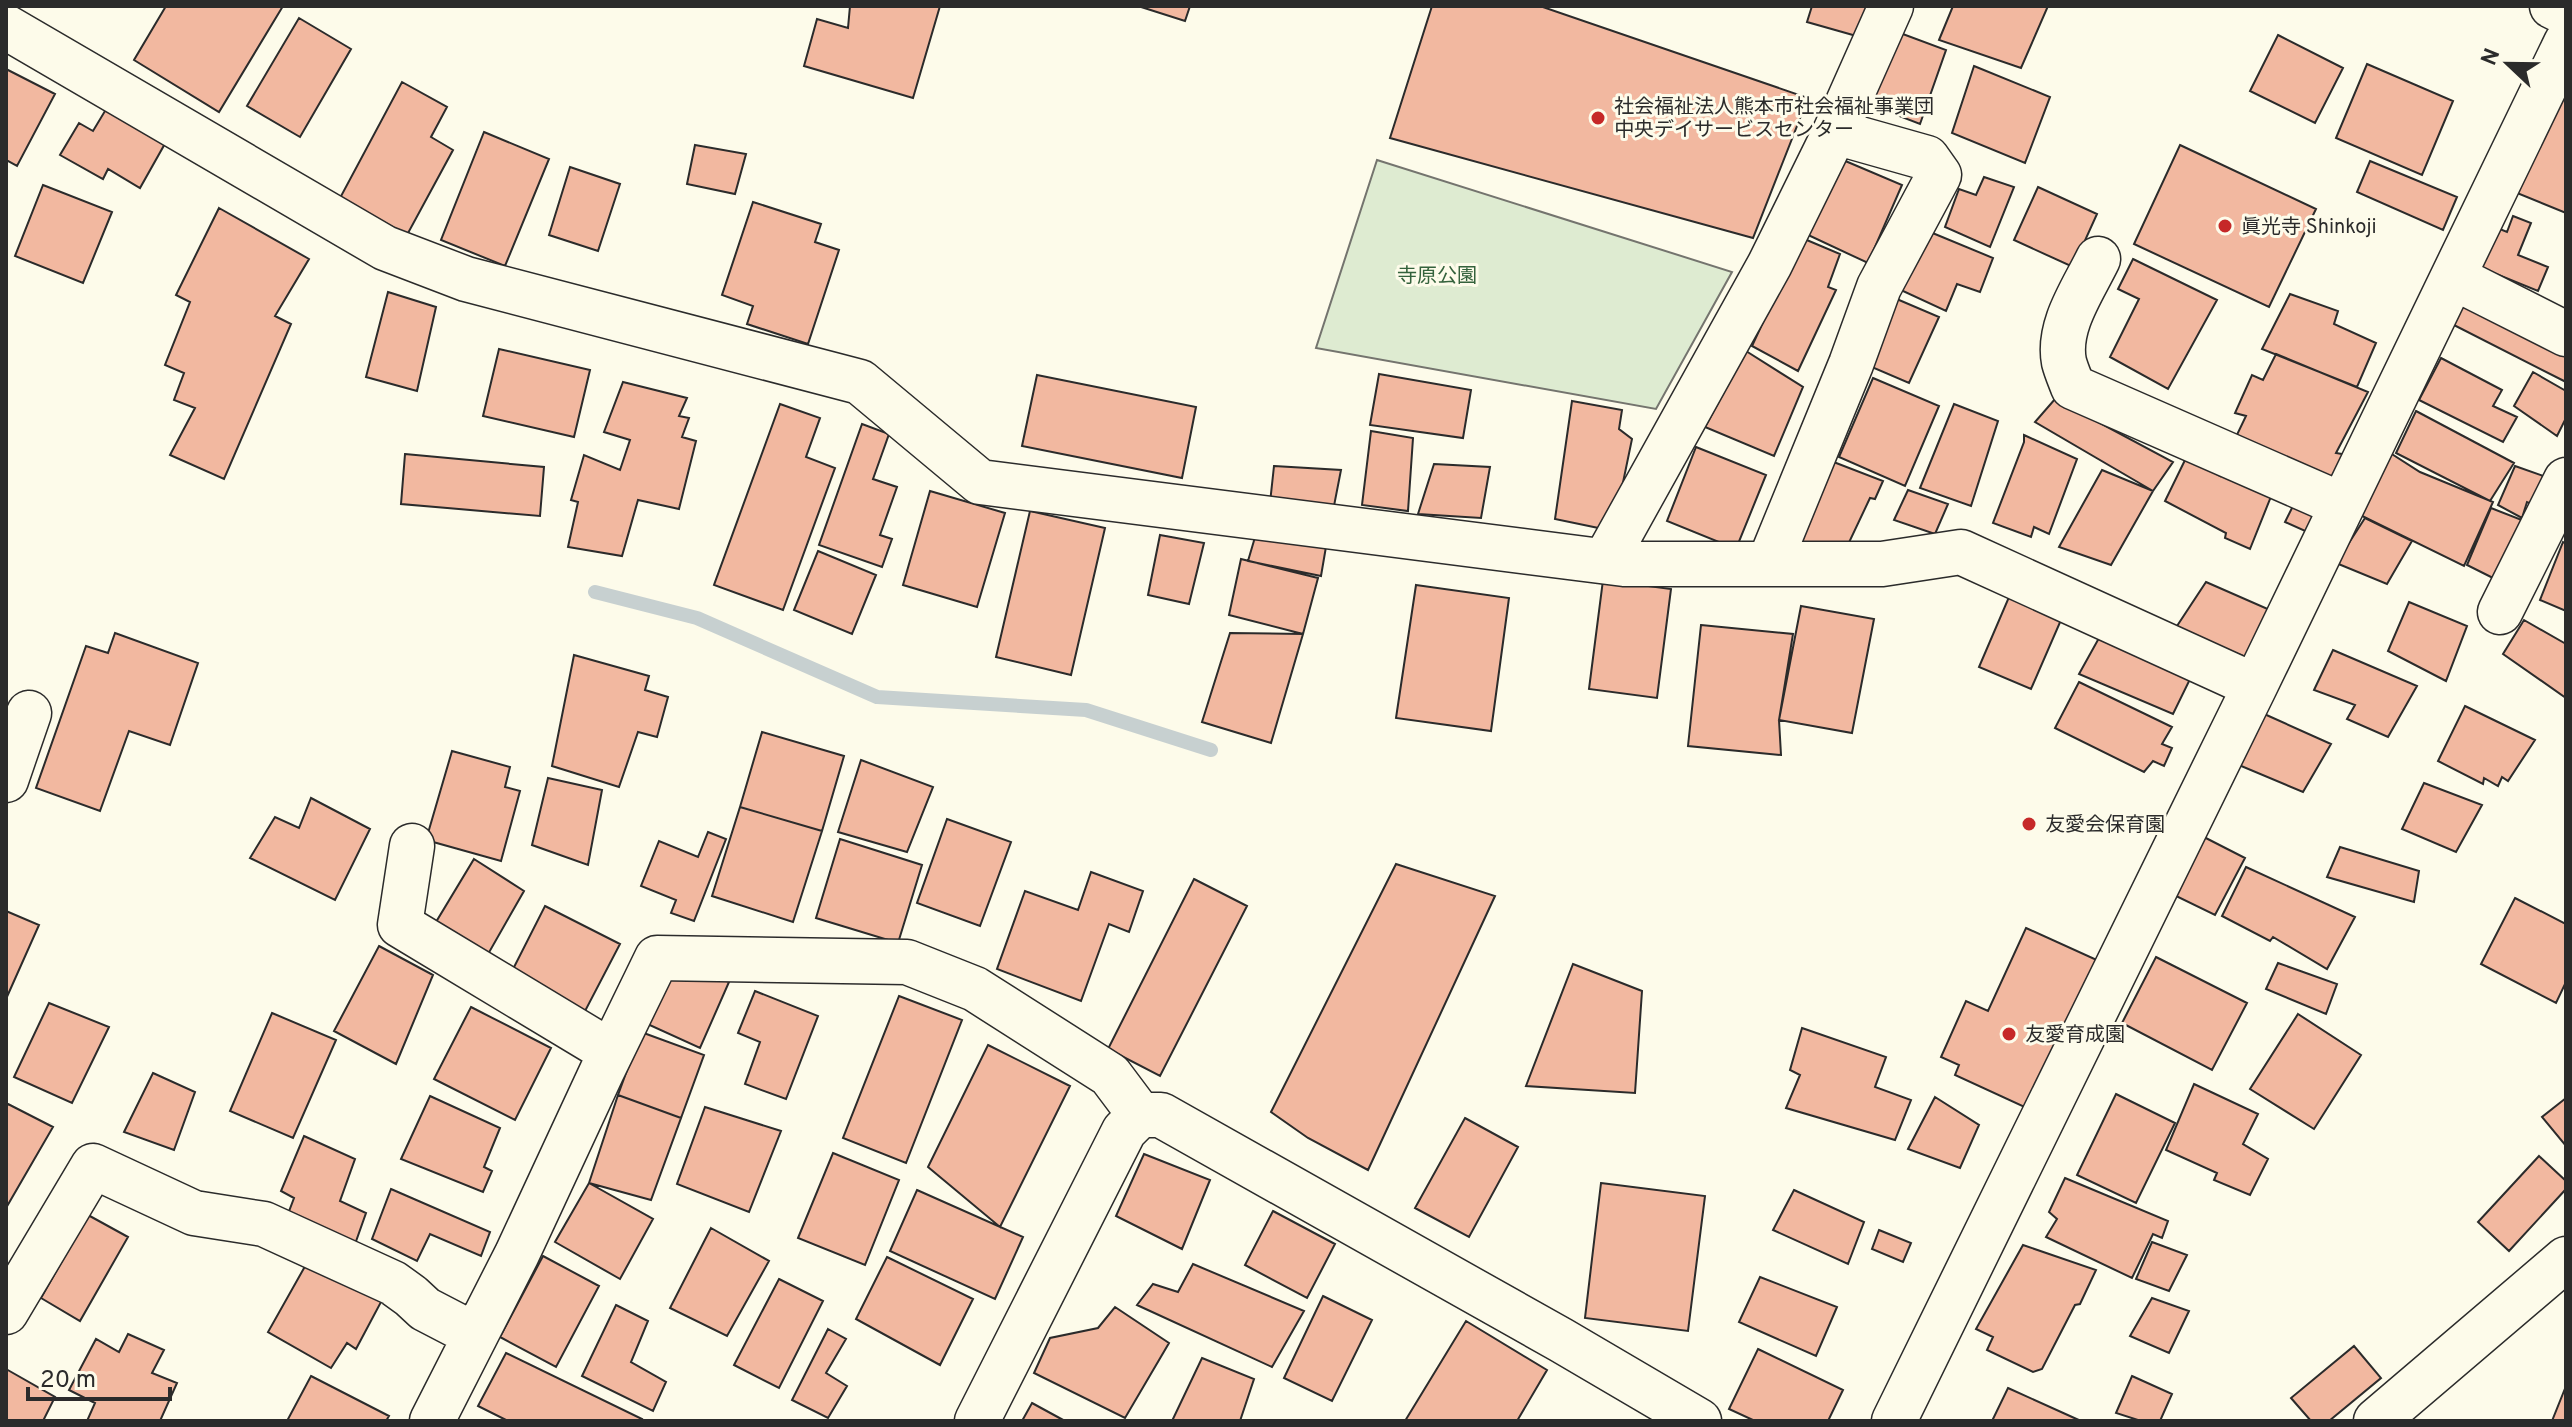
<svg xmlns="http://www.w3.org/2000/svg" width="2572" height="1427" viewBox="0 0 2572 1427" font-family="Overpass,'Noto Sans JP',sans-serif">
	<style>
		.green { fill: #deebd1; stroke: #74746e; stroke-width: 2 }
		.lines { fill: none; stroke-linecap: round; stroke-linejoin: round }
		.stream { stroke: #c7d0d0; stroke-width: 14 }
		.building { fill: #f2b8a0; stroke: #2b2b2b; stroke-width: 2 }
		.minor-casing { stroke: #2b2b2b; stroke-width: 47 }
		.minor { stroke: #fdfbea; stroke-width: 44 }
		.poi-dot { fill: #c62828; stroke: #fdfbea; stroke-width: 3 }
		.labels { text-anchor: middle; stroke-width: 6; stroke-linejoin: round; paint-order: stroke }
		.poi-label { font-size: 20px; fill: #2b2b2b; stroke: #fdfbea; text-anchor: start }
		.park-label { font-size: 20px; fill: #34623c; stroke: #fdfbea }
	</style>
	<rect width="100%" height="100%" fill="#fdfbea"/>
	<path class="green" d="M1377 160 1732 272 1656 409 1316 348Z"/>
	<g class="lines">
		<path class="stream" d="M595 592 697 618 877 697 1086 710 1211 750"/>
	</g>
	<path class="building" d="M166 6H283L219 112 134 60Z
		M850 6H940L913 98 804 66 817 19 848 28Z
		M1138 6H1190L1185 21Z
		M1432 6H1540L1808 98 1753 238 1390 138Z
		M1812 6H1880L1867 39 1807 22Z
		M1953 6H2048L2021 68 1939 40Z
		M299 18 351 49 300 137 247 106Z
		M1892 30 1946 50 1920 124 1868 104Z
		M2278 35 2343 68 2315 123 2250 91Z
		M2367 64 2453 101 2422 175 2336 138Z
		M1974 66 2050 97 2025 163 1952 133Z
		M6 69 55 94 17 166 6 160Z
		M402 82 447 107 431 137 453 150 407 235 340 198Z
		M2566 85V213L2517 193Z
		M108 106 167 140 140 188 108 169 103 179 60 155 79 123 93 131Z
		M484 132 549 159 505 266 441 240Z
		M695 145 746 154 735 194 687 184Z
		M2180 145 2316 209 2269 307 2134 244Z
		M1843 160 1902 185 1868 263 1806 234Z
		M2370 161 2457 197 2443 230 2357 192Z
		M570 167 620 184 598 251 549 235Z
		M1984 177 2014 187 1990 247 1945 227 1959 189 1976 195Z
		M43 185 112 212 83 283 15 256Z
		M2038 187 2097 214 2073 267 2014 240Z
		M753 202 821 224 815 242 839 250 808 344 747 324 753 306 722 295Z
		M219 208 309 259 275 316 291 324 224 479 170 455 195 408 174 400 184 373 165 365 190 302 176 295Z
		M2513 216 2531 223 2518 255 2548 267 2538 291 2474 265 2490 225 2507 232Z
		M1918 227 1993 258 1980 292 1957 284 1946 311 1890 285Z
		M1802 238 1840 254 1828 287 1836 290 1798 371 1752 346Z
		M2133 259 2217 300 2168 389 2110 357 2139 299 2118 289Z
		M2462 288 2566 342V382L2446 321Z
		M388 292 436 307 417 391 366 377Z
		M1885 294 1939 317 1909 383 1860 362Z
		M2290 294 2338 311 2334 324 2376 343 2357 387 2262 349Z
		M499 349 590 370 574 437 483 416Z
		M1746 351 1803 387 1774 456 1705 427Z
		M2276 354 2368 392 2336 453 2348 455 2333 480 2234 441 2246 416 2235 413 2252 375 2263 380Z
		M2441 358 2502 390 2493 406 2517 417 2503 442 2419 400Z
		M2533 372 2566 391V418L2557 436 2514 406Z
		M1379 374 1471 390 1463 438 1370 425Z
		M1037 375 1196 407 1182 478 1022 446Z
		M1873 378 1939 406 1905 486 1839 457Z
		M623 382 687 398 679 416 689 418 682 437 696 441 679 509 638 500 622 556 568 547 578 502 571 500 584 455 620 470 630 440 604 432Z
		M2055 399 2173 462 2153 491 2035 422Z
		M1572 401 1622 410 1619 429 1632 439 1613 531 1555 519Z
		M780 404 820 418 806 457 835 468 783 610 714 585Z
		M1954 404 1998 421 1971 506 1920 488Z
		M2416 411 2514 463 2490 501 2396 453Z
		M862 424 889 434 873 479 897 487 880 535 892 539 882 567 819 545Z
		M1371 431 1413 438 1408 511 1362 505Z
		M2024 435 2077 459 2049 534 2034 527 2031 537 1993 523 2024 442Z
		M1696 447 1766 475 1736 549 1667 521Z
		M2384 449 2420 472 2493 502 2464 566 2356 513Z
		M405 454 544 467 540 516 401 504Z
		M2187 456 2220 476 2222 468 2272 494 2250 549 2225 538 2226 533 2165 501Z
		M1831 461 1883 481 1875 499 1870 498 1845 551 1794 544Z
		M1434 464 1490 467 1481 518 1418 514Z
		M1274 466 1341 470 1333 511 1270 503Z
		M2515 466 2549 478 2539 507 2527 502 2522 518 2498 505Z
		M2102 470 2153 491 2111 565 2059 547Z
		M1908 490 1948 504 1935 534 1894 520Z
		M930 491 1005 513 977 607 903 585Z
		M2298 496 2324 507 2314 535 2285 522Z
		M2491 508 2527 522 2503 583 2467 565Z
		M1030 511 1105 528 1071 675 996 657Z
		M2365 518 2412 541 2387 584 2336 563Z
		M1258 527 1328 535 1321 576 1248 561Z
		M1160 535 1204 543 1189 604 1148 595Z
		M2563 542 2566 544V611L2540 600Z
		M818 551 876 575 852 634 794 610Z
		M1241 559 1318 578 1303 634 1229 615Z
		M1603 580 1671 589 1657 698 1589 689Z
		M2206 582 2270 610 2248 658 2175 629Z
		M1416 585 1509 598 1491 731 1396 718Z
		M2009 597 2061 620 2031 689 1979 667Z
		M2409 602 2467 626 2446 681 2388 651Z
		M1801 606 1874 619 1852 733 1779 720Z
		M2524 620 2566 644V698L2503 654Z
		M1701 625 1793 634 1779 720 1781 755 1688 746Z
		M2104 629 2194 671 2173 714 2079 674Z
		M115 633 198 663 170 745 129 731 100 811 36 788 86 646 108 653Z
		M1230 633 1303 634 1271 743 1202 722Z
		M2333 650 2417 686 2388 737 2347 719 2355 705 2314 690Z
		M574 655 649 676 645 690 668 697 657 737 638 732 619 787 552 766Z
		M2079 682 2172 727 2162 744 2172 748 2164 766 2153 761 2144 772 2055 728Z
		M2465 706 2535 740 2508 781 2502 777 2498 786 2484 778 2483 784 2438 761Z
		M2262 713 2331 744 2303 792 2234 763Z
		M762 732 844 756 822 831 740 807Z
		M452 751 510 767 505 787 520 791 501 861 426 840Z
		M861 760 933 787 907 852 838 832Z
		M548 778 602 790 588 865 532 845Z
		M2424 783 2482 805 2456 852 2402 829Z
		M311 798 370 829 335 900 250 858 275 817 299 828Z
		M740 807 822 831 793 922 712 896Z
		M947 819 1011 842 980 926 917 903Z
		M708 832 726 839 694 921 671 913 676 900 641 886 659 841 698 857Z
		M2198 834 2245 858 2215 915 2174 895Z
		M840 839 922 865 898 943 816 918Z
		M2340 847 2419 871 2414 902 2327 877Z
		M474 859 524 891 483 963 430 932Z
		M1396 864 1495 896 1368 1170 1308 1138 1271 1112Z
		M2246 867 2355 917 2327 969 2273 937 2270 941 2222 916Z
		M1091 872 1143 891 1129 932 1109 924 1081 1001 997 969 1025 891 1078 910Z
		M1194 879 1247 906 1160 1076 1108 1049Z
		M2515 898 2566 924V982L2556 1003 2481 964Z
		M545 906 620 944 583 1015 509 977Z
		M6 911 39 925 6 999Z
		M2026 928 2099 961 2031 1110 1955 1075 1959 1065 1941 1057 1966 1001 1988 1011Z
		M379 946 433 975 396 1064 334 1031Z
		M2156 957 2247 1003 2212 1070 2122 1023Z
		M672 959 729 982 700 1048 643 1022Z
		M2278 963 2337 984 2326 1014 2266 989Z
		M1573 964 1642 991 1635 1093 1526 1086Z
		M755 991 818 1016 786 1099 745 1084 760 1042 738 1033Z
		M899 996 962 1020 906 1163 843 1138Z
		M49 1003 109 1027 72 1103 14 1077Z
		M471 1007 551 1048 515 1120 434 1079Z
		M272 1013 336 1040 293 1138 230 1111Z
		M2298 1014 2361 1055 2314 1129 2250 1089Z
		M1802 1028 1886 1057 1875 1087 1911 1100 1895 1140 1786 1108 1800 1075 1790 1070Z
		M641 1032 704 1055 681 1118 618 1095Z
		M988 1045 1070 1086 1000 1227 928 1167Z
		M153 1073 195 1092 174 1150 124 1132Z
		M2194 1084 2258 1114 2243 1144 2268 1159 2250 1195 2214 1180 2217 1173 2166 1150Z
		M2116 1094 2175 1123 2136 1203 2077 1175Z
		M618 1095 681 1118 651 1200 589 1183Z
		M430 1096 500 1128 484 1167 492 1171 483 1192 401 1159Z
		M1935 1097 1979 1125 1960 1168 1908 1149Z
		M2566 1098V1146L2542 1117Z
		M8 1104 53 1127 6 1208V1108Z
		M705 1107 781 1131 749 1212 677 1184Z
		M1465 1118 1518 1147 1469 1237 1415 1208Z
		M304 1136 355 1159 340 1201 366 1213 354 1247 285 1222 294 1198 281 1191Z
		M833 1153 899 1180 865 1265 798 1238Z
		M1144 1154 1210 1180 1182 1249 1116 1216Z
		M2539 1156 2566 1181V1189L2509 1251 2478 1222Z
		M2065 1178 2168 1221 2162 1238 2153 1234 2132 1278 2046 1237 2057 1219 2049 1212Z
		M589 1183 653 1219 620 1279 555 1242Z
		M1601 1183 1705 1196 1688 1331 1585 1318Z
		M391 1189 490 1232 481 1256 430 1234 417 1261 372 1239Z
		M917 1190 1023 1237 995 1299 890 1251Z
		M1794 1190 1864 1222 1848 1264 1773 1230Z
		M1273 1211 1335 1244 1307 1298 1245 1265Z
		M88 1215 128 1237 80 1321 41 1298Z
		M711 1228 769 1261 727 1336 670 1308Z
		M1879 1230 1911 1243 1903 1262 1872 1249Z
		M2152 1242 2187 1255 2169 1291 2136 1279Z
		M2023 1245 2096 1270 2080 1304 2075 1305 2042 1369 2033 1372 1987 1350 1993 1337 1976 1329Z
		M543 1256 599 1286 556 1367 500 1337Z
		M887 1257 973 1299 940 1365 856 1319Z
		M308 1261 381 1302 356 1349 347 1343 331 1368 268 1332Z
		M1193 1264 1304 1311 1272 1367 1137 1305 1153 1284 1178 1292Z
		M1760 1277 1837 1307 1816 1356 1739 1322Z
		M779 1279 823 1301 779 1388 734 1365Z
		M1323 1296 1372 1320 1332 1401 1284 1378Z
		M2152 1298 2189 1311 2169 1353 2130 1336Z
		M616 1305 648 1321 631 1362 666 1382 653 1411 582 1376Z
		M1115 1307 1169 1343 1125 1418 1034 1373 1050 1338 1098 1328Z
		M1466 1321 1547 1370 1517 1421H1405Z
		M828 1329 846 1339 826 1373 847 1386 828 1418 792 1400Z
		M128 1334 164 1350 152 1373 177 1383 160 1421H87L95 1403 69 1390 96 1339 119 1352Z
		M2354 1346 2381 1378 2329 1421H2311L2291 1398Z
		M1758 1349 1843 1390 1828 1421H1755L1729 1409Z
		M506 1353 642 1419 641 1421H508L478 1406Z
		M1202 1358 1254 1379 1240 1421H1172Z
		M6 1369 55 1397 43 1421H6Z
		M311 1376 389 1416 386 1421H287Z
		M2132 1376 2172 1394 2160 1421H2141L2116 1413Z
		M2566 1386V1421H2552Z
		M2008 1388 2081 1421H1992Z
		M1032 1403 1065 1421H1022Z"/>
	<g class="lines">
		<g class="minor-casing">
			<path id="minor" d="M2552 6 2566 13
				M6 27 385 248 466 279 860 382 980 482 1624 564H1882L1961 552 2255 686
				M2098 259C2083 290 2057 326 2064 362 2066 370 2070 379 2073 387L2342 505
				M2453 277 2566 334
				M1605 561 1770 264 1835 132 1891 6
				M1769 564 1851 364 1879 287 1939 175 1927 158 1835 132
				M2500 612 2566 480
				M6 780 29 713
				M412 846 400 925 611 1052
				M6 1312 93 1166 194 1213 264 1224 393 1283 411 1296 425 1309 475 1335
				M432 1421 517 1254 602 1071 657 958 907 962 975 989 1110 1075 1140 1115
				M977 1421 1124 1131 1140 1115H1161L1561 1340 1699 1421
				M1894 1421 2255 686 2566 43
				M2376 1421 2566 1259"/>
		</g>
		<use href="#minor" class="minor"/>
	</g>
	<g class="poi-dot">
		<circle cx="1598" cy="118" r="8"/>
		<circle cx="2225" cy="226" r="8"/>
		<circle cx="2029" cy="824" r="8"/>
		<circle cx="2009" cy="1034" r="8"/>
	</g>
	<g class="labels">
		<g class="poi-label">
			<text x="1614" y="113">社会福祉法人熊本市社会福祉事業団<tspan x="1614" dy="23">中央デイサービスセンター</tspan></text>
			<text x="2241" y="233">眞光寺 Shinkoji</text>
			<text x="2045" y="831">友愛会保育園</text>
			<text x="2025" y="1041">友愛育成園</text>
		</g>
		<g class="park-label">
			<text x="1437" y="282">寺原公園</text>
		</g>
	</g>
	<rect width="2572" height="1427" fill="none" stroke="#2b2b2b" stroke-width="16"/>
	<g transform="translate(2508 64) rotate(292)" stroke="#fdfbea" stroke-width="6" paint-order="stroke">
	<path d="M0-6L14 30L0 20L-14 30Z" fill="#2b2b2b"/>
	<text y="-12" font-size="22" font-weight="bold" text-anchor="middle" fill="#2b2b2b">N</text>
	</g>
	<path d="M28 1387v12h142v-12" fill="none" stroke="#2b2b2b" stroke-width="4"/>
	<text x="40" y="1387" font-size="24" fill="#2b2b2b" stroke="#fdfbea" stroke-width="6" paint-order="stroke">20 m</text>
</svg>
